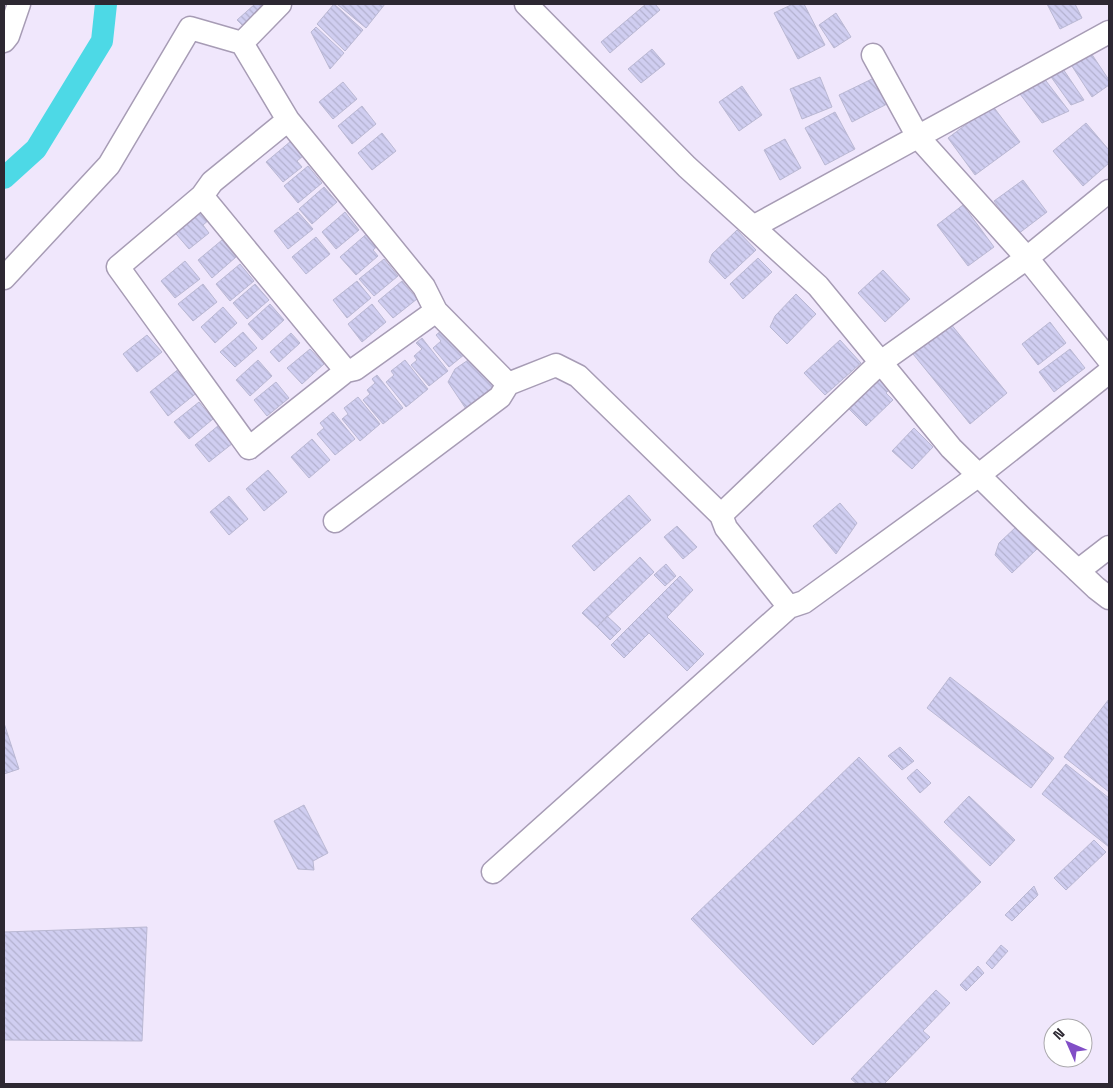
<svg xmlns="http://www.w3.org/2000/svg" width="1113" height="1088" viewBox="0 0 1113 1088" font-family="'Space Grotesk',sans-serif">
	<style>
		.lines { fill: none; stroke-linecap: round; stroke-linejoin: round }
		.canal { stroke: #4dd9e6; stroke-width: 22 }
		.building { fill: url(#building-back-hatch); stroke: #bab8d3 }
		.minor-casing { stroke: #a79cb5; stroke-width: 25 }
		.minor { stroke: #fff; stroke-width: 22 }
	</style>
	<defs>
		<pattern id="building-back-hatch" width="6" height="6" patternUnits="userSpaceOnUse" patternTransform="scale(1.25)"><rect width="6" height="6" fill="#d0cef1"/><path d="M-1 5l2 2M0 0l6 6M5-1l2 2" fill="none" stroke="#b3b1cf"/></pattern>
	</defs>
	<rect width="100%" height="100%" fill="#f0e7fc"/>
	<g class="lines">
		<path class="canal" d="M4 178 36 149 102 41 106 4"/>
	</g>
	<path class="building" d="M255 4H275L248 31 237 20Z
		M334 4 363 30 345 51 317 24Z
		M337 4H385L366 28Z
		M646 4H655L660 10 610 53 601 42Z
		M793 4H804L825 45 798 59 774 13Z
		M1047 4H1075L1082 18 1060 29Z
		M836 13 851 37 834 48 819 25Z
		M316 27 344 53 330 69 311 32Z
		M1087 47 1109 80V85L1092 97 1068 60Z
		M652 49 665 64 641 83 628 69Z
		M1061 66 1084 100 1071 105 1049 74Z
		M820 77 832 107 802 119 790 89Z
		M1043 77 1069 111 1042 123 1020 94Z
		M874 78 887 104 852 122 839 95Z
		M343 82 357 99 333 119 319 102Z
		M742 86 762 115 739 131 719 102Z
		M992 105 1020 142 975 175 948 138Z
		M362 106 376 124 352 144 338 126Z
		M835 112 855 149 825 165 805 128Z
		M1086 123 1109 150V163L1083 186 1053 151Z
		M382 133 396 151 372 170 358 153Z
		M785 139 801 168 780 180 764 150Z
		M291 141 303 156 297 161 302 167 283 182 266 162Z
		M308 166 322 183 298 203 284 186Z
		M1023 180 1047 212 1018 234 994 201Z
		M324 187 337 202 312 224 299 209Z
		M199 205 210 219 203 225 209 233 189 249 171 228Z
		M963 205 994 247 968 266 937 225Z
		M298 212 313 229 288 249 274 231Z
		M345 212 359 230 336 249 322 232Z
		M737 230 756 250 725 279 709 262 712 254Z
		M370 231 381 243 373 250 378 256 356 275 340 257Z
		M316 237 330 254 306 274 292 257Z
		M222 240 236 257 212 278 198 260Z
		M758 258 772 272 743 299 730 284Z
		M384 259 398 276 374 296 359 279Z
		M185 261 200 279 175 298 161 281Z
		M240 264 254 281 230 301 216 284Z
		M883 270 910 299 885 322 858 293Z
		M357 281 371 298 347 318 333 300Z
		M402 281 417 299 393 318 378 301Z
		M203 284 217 302 193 321 178 304Z
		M255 284 269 300 247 319 233 303Z
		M796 294 816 314 787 344 770 327 775 316Z
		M270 304 284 320 262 340 248 324Z
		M372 304 386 322 362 342 348 324Z
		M223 307 237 323 215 343 201 327Z
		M1050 322 1066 343 1038 365 1022 344Z
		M950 323 1007 393 970 424 913 354Z
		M448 325 470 350 449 367 433 348 441 341 436 335Z
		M243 332 257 348 235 367 220 352Z
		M291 333 300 343 279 362 270 352Z
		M147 335 162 352 137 372 123 354Z
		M422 338 448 371 429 386 411 365 417 360 414 356 422 349 416 343Z
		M840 340 861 363 825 395 804 373Z
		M310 349 324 364 302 384 287 368Z
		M1070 349 1085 368 1054 392 1039 372Z
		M477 354 499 386 466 409 448 382 455 369Z
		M258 360 272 376 250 396 236 380Z
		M405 360 428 389 406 407 386 382 394 375 391 371Z
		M180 368 199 391 168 416 150 392Z
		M875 374 890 389 886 393 893 400 866 426 844 404Z
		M377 375 403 408 383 424 363 400 370 394 367 390 375 383 372 379Z
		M276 382 289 398 267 416 254 400Z
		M358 397 380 424 360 441 342 419 348 414 344 408Z
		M199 402 213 419 189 439 174 422Z
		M333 412 355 439 335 455 317 434 324 428 320 423Z
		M219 425 233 443 209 462 195 445Z
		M914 428 933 447 912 469 892 451Z
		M312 439 330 460 309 478 291 457Z
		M268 470 287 492 264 511 246 489Z
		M629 495 651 520 594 571 572 546Z
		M229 496 248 519 229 535 210 512Z
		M840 503 857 523 836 554 813 526Z
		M677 526 697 547 683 559 664 537Z
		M1016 527 1037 549 1012 573 995 555 999 543Z
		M640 557 654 572 597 627 582 613Z
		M666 564 676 576 665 586 654 575Z
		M680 576 693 590 667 617 704 654 687 671 649 633 624 658 611 645Z
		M607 616 621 629 610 640 597 627Z
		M950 677 1054 758 1031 788 927 708Z
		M1109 699V792L1064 757Z
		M4 723 19 769 4 774Z
		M900 747 914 761 902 770 888 756Z
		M859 757 981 882 813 1045 691 919Z
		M1066 764 1109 798V847L1042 794Z
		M917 769 931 783 920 793 907 778Z
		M969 796 1015 840 990 866 944 822Z
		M304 805 328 853 313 861 314 870 298 869 274 821Z
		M1094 840 1106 852 1066 890 1054 878Z
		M1034 886 1038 895 1012 921 1005 915Z
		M147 927 142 1041 4 1040V932Z
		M1001 945 1008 951 992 969 986 963Z
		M978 966 984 973 966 991 960 985Z
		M936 990 950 1003 923 1031 930 1037 884 1084H857L851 1079Z"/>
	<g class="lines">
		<g class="minor-casing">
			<path id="minor" d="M526 4 687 167 818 286 951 448 1021 517 1096 588 1109 598
				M4 41 8 36 19 4
				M242 43 280 4
				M288 120 212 182 202 196 118 267 249 448 346 371 355 369 436 311
				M1109 191 1027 258 1109 360
				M202 196 346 371
				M753 227 1109 32
				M4 278 109 165 190 28 242 43 288 120 424 287 436 311 508 384
				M721 515 881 362 1027 258 918 137 873 55
				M335 521 500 397 508 384 556 365 578 376 721 515 726 528 789 607
				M1078 571 1109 547
				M493 872 789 607 804 602 979 475 1109 372"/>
		</g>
		<use href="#minor" class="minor"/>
	</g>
	<rect width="1113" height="1088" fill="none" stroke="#2d2832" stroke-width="10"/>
	<g transform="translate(1068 1043) rotate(315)"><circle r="24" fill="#ffffff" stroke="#aba9ad"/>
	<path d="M0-4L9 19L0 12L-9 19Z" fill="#814ec6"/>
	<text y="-8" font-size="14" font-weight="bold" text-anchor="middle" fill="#2d2832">N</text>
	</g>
</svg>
